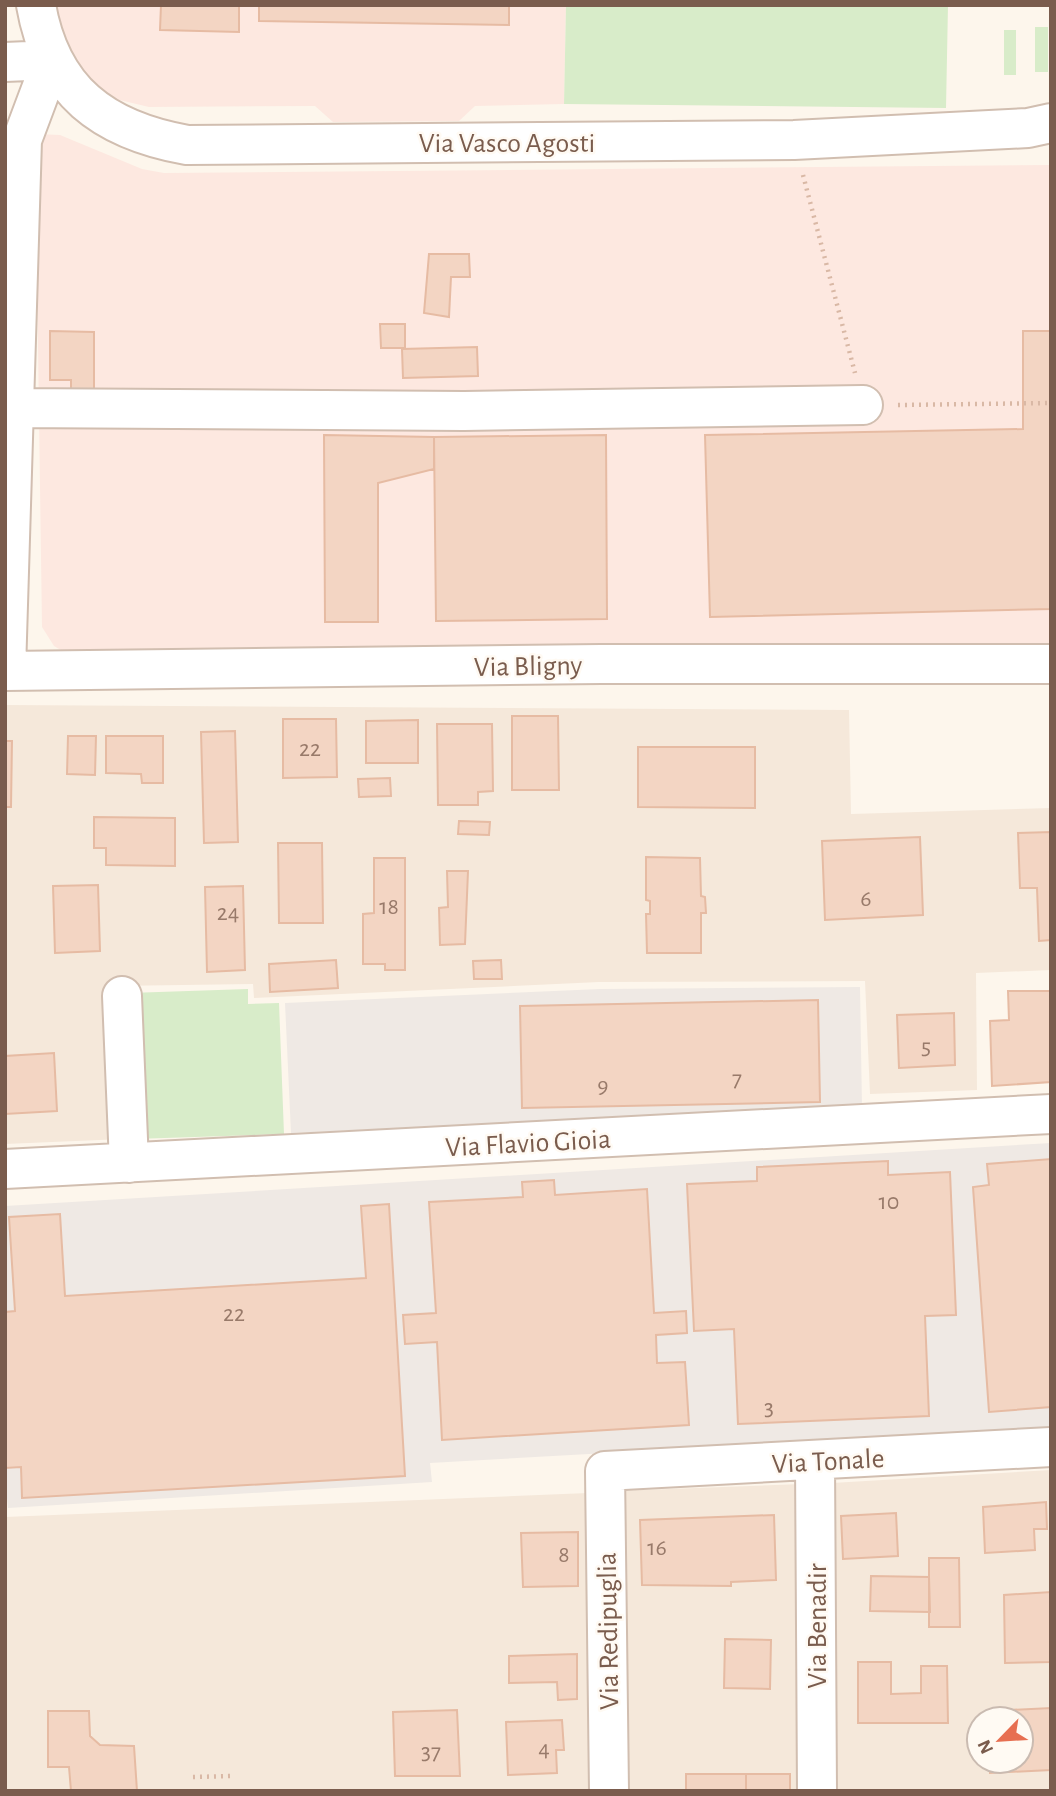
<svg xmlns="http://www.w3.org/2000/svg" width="1056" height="1796" viewBox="0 0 1056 1796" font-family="'Alegreya Sans',sans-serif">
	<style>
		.residential { fill: #f5e8da; fill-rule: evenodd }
		.commercial { fill: #fde8e0 }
		.industrial { fill: #efe9e4 }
		.green { fill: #d8ecc9 }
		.building { fill: #f3d5c3; stroke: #e6bba3; stroke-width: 2 }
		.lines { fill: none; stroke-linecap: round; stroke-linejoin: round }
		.minor-casing { stroke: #d1beb0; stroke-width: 42 }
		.path { stroke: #d9b8a5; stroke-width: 4.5; stroke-dasharray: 2 5; stroke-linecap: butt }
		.minor { stroke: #fff; stroke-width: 38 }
		.labels { text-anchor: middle; stroke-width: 5; stroke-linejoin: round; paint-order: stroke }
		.number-label { font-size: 24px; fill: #987a6a }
		.street-label { font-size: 28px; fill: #7a5c4d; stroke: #fffaf3 }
	</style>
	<rect width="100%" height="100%" fill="#fdf6ec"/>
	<path class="residential" d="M5 705 849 710 851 814 1051 808V970L976 973 977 1090 870 1094 865 981 599 982 254 998 253 984 112 986 123 1139 5 1144Z
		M1051 1470V1790L825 1791 832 1483ZM979 1719H1021V1761H979Z
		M802 1484 803 1791H618L615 1491Z
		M588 1493 593 1791H5V1517Z"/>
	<path class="commercial" d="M57 5H566L564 104 475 106 459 121 333 122 315 106 149 107 107 97 76 69 55 26Z
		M35 134 60 135 142 169 164 173 1051 165V648L71 656 54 646 42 627Z"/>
	<path class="industrial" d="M860 987 862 1107 291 1133 285 1003 600 989Z
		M1051 1143V1428L430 1463 432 1482 8 1508 5 1478V1206Z"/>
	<path class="green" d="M566 5H948L946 108 564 104Z
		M1035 27H1048V72H1035Z
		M1004 30H1016V75H1004Z
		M248 989V1004L279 1003 284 1134 134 1139 129 993Z"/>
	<path class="building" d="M161 5H239V32L160 30Z
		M259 5H509V25L259 21Z
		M429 254H469L470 277H451L449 317 424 313Z
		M380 324H405V348H381Z
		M50 331 94 332V391L71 390V380H50Z
		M1023 331H1051V609L710 617 705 435 1023 429Z
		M477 347 478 376 403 378 402 349Z
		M324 435 434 437V469L378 483V622H325Z
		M606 435 607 619 436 621 434 437Z
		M512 716H558L559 790H512Z
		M283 719H336L337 777 283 778Z
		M418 720V763H366V721Z
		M437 724H492L493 791 478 792V805H438Z
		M235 731 238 842 204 843 201 732Z
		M68 736H96L95 775 67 774Z
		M106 736H163V783H142L141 774 106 773Z
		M5 741H12L11 807H5Z
		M638 747H755V808L638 807Z
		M390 778 391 796 359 797 358 779Z
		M94 817 175 818V866L106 865V848H94Z
		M459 821 490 822 489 835 458 834Z
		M1051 832V940L1039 941 1037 888H1020L1018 833Z
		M920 837 923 915 825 920 822 841Z
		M278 843H322L323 923H279Z
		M646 857 700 858 701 896 705 897 706 913H701V953H647L646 914H650V901L646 900Z
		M374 858H405V970H385V964H363V914L374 913Z
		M447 871H468L465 944 440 945 439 908 448 907Z
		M98 885 100 951 55 953 53 886Z
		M243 886 245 970 207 972 205 887Z
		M336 960 338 988 270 992 269 964Z
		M501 960 502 979H474L473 961Z
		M1008 991H1051V1082L992 1086 990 1021 1009 1020Z
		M818 1000 820 1102 522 1108 520 1006Z
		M954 1013 955 1065 899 1068 897 1015Z
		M54 1053 57 1111 5 1114V1056Z
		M1051 1159V1407L989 1412 973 1187 989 1185 987 1164Z
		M888 1161V1175L950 1172 956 1315 925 1316 929 1416 738 1424 734 1329 694 1331 687 1184 757 1181V1167Z
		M554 1180 555 1195 647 1189 654 1313 686 1311 687 1333 656 1335 657 1363 685 1362 689 1425 442 1440 437 1342 405 1344 403 1315 436 1313 429 1202 523 1197 522 1182Z
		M389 1204 405 1476 22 1498 21 1467 5 1468V1312L15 1311 9 1217 60 1214 65 1296 366 1278 361 1206Z
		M1046 1502 1047 1529H1034L1035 1550 985 1553 983 1507Z
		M896 1513 898 1556 843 1559 841 1516Z
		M774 1515 776 1580 731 1582V1586L642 1585 640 1520Z
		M578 1532V1586L523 1587 521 1533Z
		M929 1558H959L960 1627H929Z
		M871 1576 929 1577 930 1612 870 1611Z
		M1051 1592V1662L1005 1663 1004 1595Z
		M725 1639 771 1640 770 1689 724 1688Z
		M577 1654V1699L558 1700 557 1682 509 1683V1656Z
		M858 1662H891V1694L921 1693V1666H947L948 1723H858Z
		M1051 1708V1770L990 1773V1761H1021V1719H988L987 1711Z
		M457 1710 460 1776H395L393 1712Z
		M48 1711H89L90 1736 100 1745 134 1746 137 1791H71L69 1767H48Z
		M562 1720 564 1750H556L557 1773 508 1775 506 1722Z
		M686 1774H746V1791H686Z
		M746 1774H790V1791H746Z"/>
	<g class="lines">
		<g class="minor-casing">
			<path id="minor" d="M36 5C51 91 103 130 187 145L794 140 1028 128 1051 123
				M5 62 52 60 22 140 6 671
				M14 408 464 411 863 405
				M5 671 601 664H1051
				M122 996 129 1163
				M5 1169 1051 1114
				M815 1462 817 1791
				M609 1791 605 1471 1051 1447"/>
		</g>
		<path class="path" d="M803 175 855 373
			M898 405 1051 403
			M193 1777 231 1776"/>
		<use href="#minor" class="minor"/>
	</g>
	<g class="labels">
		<g class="number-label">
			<text x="310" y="756">22</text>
			<text x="866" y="906">6</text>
			<text x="389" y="914">18</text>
			<text x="228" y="920">24</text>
			<text x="926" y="1054">5</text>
			<text x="737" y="1086">7</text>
			<text x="603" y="1093">9</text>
			<text x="889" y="1209">10</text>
			<text x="234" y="1321">22</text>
			<text x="769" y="1415">3</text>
			<text x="657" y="1555">16</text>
			<text x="564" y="1562">8</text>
			<text x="544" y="1756">4</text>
			<text x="431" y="1759">37</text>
		</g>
		<g class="street-label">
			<text x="507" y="152">Via Vasco Agosti</text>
			<text transform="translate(528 665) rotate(-1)" y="10">Via Bligny</text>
			<text transform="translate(528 1142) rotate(-3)" y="10">Via Flavio Gioia</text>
			<text transform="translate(828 1460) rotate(-3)" y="10">Via Tonale</text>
			<text transform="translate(816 1626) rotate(-90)" y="10">Via Benadir</text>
			<text transform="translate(607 1631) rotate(-91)" y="10">Via Redipuglia</text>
		</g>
	</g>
	<rect width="1056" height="1796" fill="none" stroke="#7a5c4d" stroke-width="14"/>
	<g transform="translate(1000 1740) rotate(245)"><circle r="33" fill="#fffaf3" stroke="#cabbb1" stroke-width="2"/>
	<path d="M0-5L12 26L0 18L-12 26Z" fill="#e76f51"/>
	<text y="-10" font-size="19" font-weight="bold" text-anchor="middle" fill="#7a5c4d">N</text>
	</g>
</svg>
